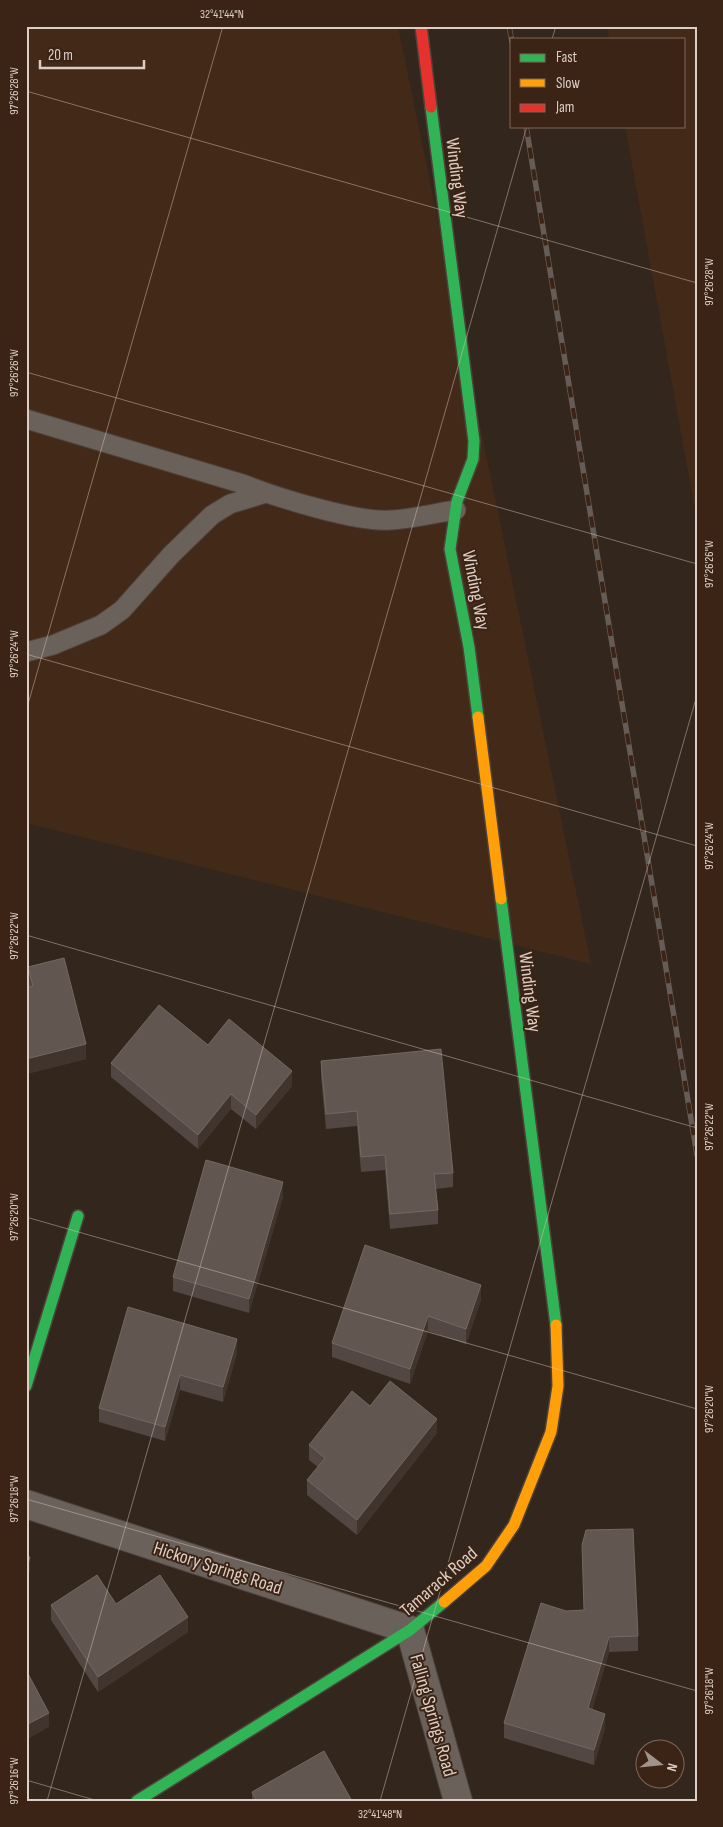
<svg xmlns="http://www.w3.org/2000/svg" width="723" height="1827" viewBox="0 0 723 1827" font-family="'Sofia Sans Condensed',sans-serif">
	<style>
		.built { fill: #432917 }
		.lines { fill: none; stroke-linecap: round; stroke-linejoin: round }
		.lane-casing { stroke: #4d413a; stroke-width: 21 }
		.street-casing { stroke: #4d413a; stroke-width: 30 }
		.fast-casing { stroke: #4d413a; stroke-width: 14 }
		.slow-casing { stroke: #4d413a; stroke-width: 14 }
		.jam-casing { stroke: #4d413a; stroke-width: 14 }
		.lane { stroke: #6a615a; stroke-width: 19 }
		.street { stroke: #6a615a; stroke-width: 28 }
		.fast { stroke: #30b455; stroke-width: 11 }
		.slow { stroke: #ff9f0a; stroke-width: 11 }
		.jam { stroke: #e5322d; stroke-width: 11 }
		.rail-casing { stroke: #665c55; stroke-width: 5.5 }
		.rail { stroke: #3b2415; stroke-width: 4; stroke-dasharray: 11; stroke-linecap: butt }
		.wall { fill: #524742 }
		.shaded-wall { fill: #40342d }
		.building { fill: #615650; stroke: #756862 }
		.ticks { fill: none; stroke: #ddcec5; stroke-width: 1; stroke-opacity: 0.45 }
		.labels { text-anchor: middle; stroke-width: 4; stroke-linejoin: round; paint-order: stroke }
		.street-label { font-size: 19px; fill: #ddcec5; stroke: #3b2415 }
		.neatline { fill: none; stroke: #ddcec5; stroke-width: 2 }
		.ticks-label { font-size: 12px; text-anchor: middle; fill: #ddcec5 }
	</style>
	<rect width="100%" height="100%" fill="#33261d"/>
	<path class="built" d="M26 26H398L591 964 26 823Z
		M607 26H697V521L625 126H684V39H609Z"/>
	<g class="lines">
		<g class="lane-casing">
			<path id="lane" d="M26 419 243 484C275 497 358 523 391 520 413 519 435 513 456 510
				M26 652 53 645 101 625 122 610 171 555 212 515 230 504 266 493"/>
		</g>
		<g class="street-casing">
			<path id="street" d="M26 1504 410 1630 458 1801"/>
		</g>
		<g class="fast-casing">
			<path id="fast" d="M431 107 474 441 473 459 457 501 450 549 469 647 478 717
				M501 899 556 1325
				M26 1386 78 1216
				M137 1801 410 1630 444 1602"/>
		</g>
		<g class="slow-casing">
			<path id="slow" d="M478 717 501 899
				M444 1602 486 1566 514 1525 551 1432 558 1386 556 1325"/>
		</g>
		<g class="jam-casing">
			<path id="jam" d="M421 26 431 107"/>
		</g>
		<use href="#lane" class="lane"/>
		<use href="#street" class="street"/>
		<use href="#fast" class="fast"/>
		<use href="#slow" class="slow"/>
		<use href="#jam" class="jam"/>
		<g class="rail-casing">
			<path id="rail" d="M509 26 512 42
				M526 126 697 1155"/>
		</g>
		<use href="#rail" class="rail"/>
	</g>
	<path class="wall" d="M28 967 86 1059 26 1074V988L29 987 28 981Z
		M208 1045 292 1086 256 1129 231 1109 198 1149 111 1077V1063Z
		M321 1061 453 1173V1187L436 1189 438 1210V1224L390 1229 385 1170 361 1172 357 1126 326 1129 321 1076Z
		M283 1197 249 1313 173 1291V1277Z
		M481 1300 466 1344 428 1331 410 1384 332 1357V1343Z
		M237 1353 223 1402 180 1390 165 1441 99 1422V1408Z
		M370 1406 437 1433 357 1535 307 1495V1480L318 1467 309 1460V1445Z
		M541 1603 638 1636V1651L609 1652 592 1710 605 1728 594 1765 504 1738V1723Z
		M116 1604 188 1632 98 1692 51 1620V1605Z
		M252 1792 352 1801H252Z"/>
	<path class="shaded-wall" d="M86 1044V1059L26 1074V1059Z
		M292 1071V1086L256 1129V1115Z
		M231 1094V1109L198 1149V1135Z
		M283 1182V1197L249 1313V1299Z
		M481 1285V1300L466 1344V1329Z
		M428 1316V1331L410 1384V1369Z
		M237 1339V1353L223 1402V1387Z
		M180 1375V1390L165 1441V1427Z
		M437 1419V1433L357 1535V1520Z
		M30 1557V1571L26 1586V1571Z
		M188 1617V1632L98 1692V1677Z
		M609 1637V1652L588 1723V1708Z
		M49 1713V1727L26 1740V1725Z
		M605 1714V1728L594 1765V1750Z"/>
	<path class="building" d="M64 958 86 1044 26 1059V988L33 986 28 967Z
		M159 1005 208 1045 229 1019 292 1071 256 1115 231 1094 198 1135 111 1063Z
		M441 1049 453 1173 434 1174 438 1210 390 1214 385 1155 361 1157 357 1111 326 1114 321 1061Z
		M206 1160 283 1182 249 1299 173 1277Z
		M365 1245 481 1285 466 1329 428 1316 410 1369 332 1343Z
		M128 1307 237 1339 223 1387 180 1375 165 1427 99 1408Z
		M390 1381 437 1419 357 1520 307 1480 325 1458 309 1445 352 1391 370 1406Z
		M633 1529 638 1636 609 1637 588 1708 605 1714 594 1750 504 1723 541 1603 566 1611 584 1610 582 1545 586 1530Z
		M26 1556 30 1557 26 1571Z
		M97 1575 116 1604 160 1575 188 1617 98 1677 51 1605Z
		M26 1670 49 1713 26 1725Z
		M324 1751 352 1801H257L252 1792Z"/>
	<path class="ticks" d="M552 39 556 26M26 91 697 283M26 372 697 564M26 654 697 846M26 711 223 26M26 935 697 1128M26 1217 697 1409M26 1499 697 1691M26 1780 98 1801M47 1801 527 126M380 1801 697 695"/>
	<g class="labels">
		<g class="street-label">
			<text transform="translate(458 178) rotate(83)" y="7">Winding Way</text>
			<text transform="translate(477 590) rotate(79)" y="7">Winding Way</text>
			<text transform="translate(531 992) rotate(83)" y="7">Winding Way</text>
			<text transform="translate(218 1567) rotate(18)" y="7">Hickory Springs Road</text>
			<text transform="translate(438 1581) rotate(-41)" y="7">Tamarack Road</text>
			<text transform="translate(434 1715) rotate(74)" y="7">Falling Springs Road</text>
		</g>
	</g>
	<rect width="723" height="1827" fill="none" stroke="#3b2415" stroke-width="55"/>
	<rect x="510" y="38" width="175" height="90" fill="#3b2415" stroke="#7c685b"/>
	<rect x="520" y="54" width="25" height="8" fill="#30b455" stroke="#7c685b"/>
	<text x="556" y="62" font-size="15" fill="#ddcec5">Fast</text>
	<rect x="520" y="79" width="25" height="8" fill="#ff9f0a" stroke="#7c685b"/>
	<text x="556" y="88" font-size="15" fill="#ddcec5">Slow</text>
	<rect x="520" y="104" width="25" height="8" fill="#e5322d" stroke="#7c685b"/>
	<text x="556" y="112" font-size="15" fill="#ddcec5">Jam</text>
	<g transform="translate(660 1764) rotate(106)"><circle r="24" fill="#3b2415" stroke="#7c685b"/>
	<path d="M0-4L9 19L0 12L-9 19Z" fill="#a2938a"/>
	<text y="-8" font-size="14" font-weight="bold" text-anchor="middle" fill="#ddcec5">N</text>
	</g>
	<path d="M40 60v8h104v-8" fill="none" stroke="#ddcec5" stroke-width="2.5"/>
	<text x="48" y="60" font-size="15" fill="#ddcec5" stroke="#3b2415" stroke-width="4" paint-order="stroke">20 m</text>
	<rect x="28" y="28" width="668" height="1772" class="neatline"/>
	<g class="ticks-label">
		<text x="222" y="18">32°41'44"N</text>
		<text transform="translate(14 91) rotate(-90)" y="4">97°26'28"W</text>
		<text transform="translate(709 282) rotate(-90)" y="4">97°26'28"W</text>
		<text transform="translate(14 373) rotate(-90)" y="4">97°26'26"W</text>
		<text transform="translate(709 564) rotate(-90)" y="4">97°26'26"W</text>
		<text transform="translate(14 654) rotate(-90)" y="4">97°26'24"W</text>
		<text transform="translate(709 846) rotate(-90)" y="4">97°26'24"W</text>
		<text transform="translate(14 936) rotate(-90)" y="4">97°26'22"W</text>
		<text transform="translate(709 1127) rotate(-90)" y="4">97°26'22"W</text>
		<text transform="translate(14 1217) rotate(-90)" y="4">97°26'20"W</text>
		<text transform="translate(709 1409) rotate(-90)" y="4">97°26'20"W</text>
		<text transform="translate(14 1499) rotate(-90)" y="4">97°26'18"W</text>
		<text transform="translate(709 1691) rotate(-90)" y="4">97°26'18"W</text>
		<text transform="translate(14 1781) rotate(-90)" y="4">97°26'16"W</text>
		<text x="380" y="1818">32°41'48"N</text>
	</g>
</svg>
